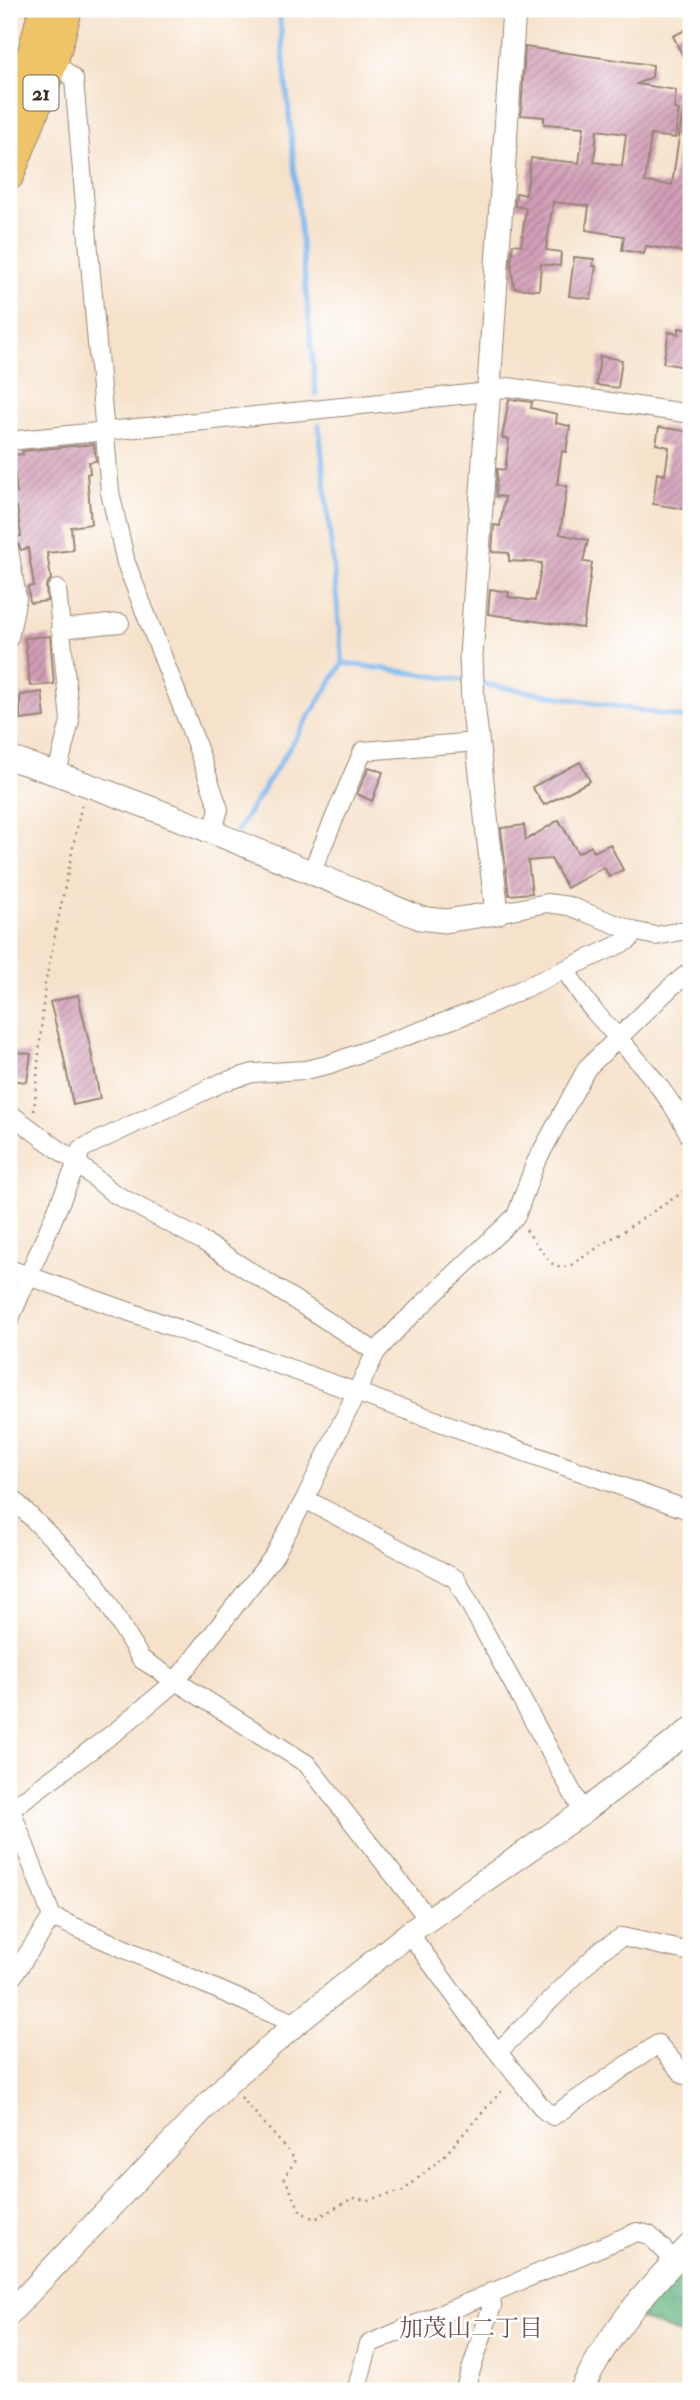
<svg xmlns="http://www.w3.org/2000/svg" width="700" height="2400" viewBox="0 0 700 2400" font-family="'IM FELL Double Pica','Noto Serif JP',serif">
	<style>
		.forest { fill: url(#forest-crowns); stroke: #4e6e4e; stroke-width: 2 }
		.lines { fill: none; stroke-linecap: round; stroke-linejoin: round }
		.stream { stroke: #7eb9f0; stroke-width: 5 }
		.building { fill: url(#building-hatch); fill-rule: evenodd }
		.minor-casing { stroke: #988674; stroke-width: 20 }
		.tertiary-casing { stroke: #988674; stroke-width: 25 }
		.trunk-casing { stroke: #988674; stroke-width: 32 }
		.path { stroke: #988674; stroke-width: 2.5; stroke-dasharray: 2 5; stroke-linecap: butt }
		.minor { stroke: #fff; stroke-width: 18 }
		.tertiary { stroke: #fff; stroke-width: 23 }
		.trunk { stroke: #efc469; stroke-width: 30 }
		.labels { text-anchor: middle; stroke-width: 5; stroke-linejoin: round; paint-order: stroke }
		.shield { fill: #fff; stroke: #766a62; stroke-width: 2 }
		.shield-label { font-size: 21px; font-weight: bold; fill: #3b2a1e }
		.neighbourhood-label { font-size: 24px; fill: #705354; stroke: #fff }
	</style>
	<defs>
		<pattern id="forest-crowns" width="20" height="18" patternUnits="userSpaceOnUse" patternTransform="scale(1.75)"><rect width="20" height="18" fill="#61b27e"/><path d="M2 6a3 3 0 1 1 6 0M12 15a3 3 0 1 1 6 0" fill="none" stroke="#519167"/></pattern>
		<pattern id="building-hatch" width="6" height="6" patternUnits="userSpaceOnUse" patternTransform="scale(1.75)"><rect width="6" height="6" fill="#d29eb7"/><path d="M-1 1l2-2M0 6l6-6M5 7l2-2" fill="none" stroke="#ac8194"/></pattern>
	</defs>
	<rect width="100%" height="100%" fill="#fff"/>
	<filter id="ink" filterUnits="userSpaceOnUse"><feTurbulence type="fractalNoise" baseFrequency=".0143" numOctaves="2"/><feDisplacementMap in="SourceGraphic" scale="14" xChannelSelector="R" yChannelSelector="G"/><feConvolveMatrix kernelMatrix="1 2 1 2 8 2 1 2 1" color-interpolation-filters="sRGB"/></filter>
	<filter id="wash" filterUnits="userSpaceOnUse"><feTurbulence type="fractalNoise" baseFrequency=".00686" numOctaves="4" result="noise"/><feDisplacementMap in="SourceGraphic" scale="28" xChannelSelector="R" yChannelSelector="G"/><feGaussianBlur stdDeviation="1.57" result="paint"/><feColorMatrix in="noise" values="0 0 0 0 0 0 0 0 0 0 0 0 0 0 0 0 0 1.4 0 .05"/><feComposite in="paint" operator="in"/></filter>
	<g filter="url(#wash)">
		<rect width="100%" height="100%" fill="#f6e2cb"/>
		<path class="forest" d="M691 2254V2339L628 2314Z"/>
		<g class="lines">
			<path class="stream" d="M279 9 316 395
				M343 663 468 681
				M477 683 691 719
				M237 831 343 663 319 425"/>
		</g>
		<g id="blocks">
			<path class="building" d="M691 27V73L673 36Z
				M525 47 653 65 652 77 637 84 676 90 674 109 679 110 675 138 651 135 645 182 672 185 683 109H691V253L646 246 644 254 622 250 624 236 586 230 589 206 553 202 546 250 561 252 560 266 541 264 539 290 514 288 511 262 513 244 521 245 526 208 515 206 516 193 526 195 531 158 579 163 584 127 544 124V117L521 115ZM597 130 626 134 622 166 594 162Z
				M574 257 594 259 593 266H596L591 299 569 296Z
				M679 328 691 330V368L663 363 669 332 679 334Z
				M600 356 622 360 618 388 596 385Z
				M509 399 532 402 531 408 557 414 556 423 570 426 566 452 562 451 557 484 567 486 560 534 588 540 583 562 592 563 583 628 488 614 490 589 509 592 508 597 535 601 542 563 509 561V553L492 552 494 525 500 526 505 497 496 496 497 469 505 470 509 439 502 438Z
				M659 427 691 432V510L653 504 657 473 665 475 669 447 656 444Z
				M94 444 96 461 89 462 90 473 87 474 91 524 71 527 73 550 47 553 51 579 46 585 47 601 30 603 28 587 34 586 28 548 21 550 17 541 16 537 21 536 17 507 11 508 9 494 17 493 12 455 23 454 22 451Z
				M50 636 54 684 30 686 25 638Z
				M42 692 45 717 20 720V695Z
				M580 762 590 781 544 805 532 787Z
				M369 767 383 772 372 801 357 794Z
				M559 820 578 853 591 846 594 852 610 844 623 870 609 877 604 867 567 888 551 859 528 861 532 893 509 895 501 828 524 825 526 840Z
				M78 995 90 1046 100 1099 73 1105 63 1053 50 1002Z
				M9 1051 31 1054 27 1082 9 1080Z"/>
		</g>
	</g>
	<g filter="url(#ink)">
		<use href="#blocks" fill-opacity="0" stroke="#988674" stroke-width="2"/>
		<g class="lines">
			<g class="minor-casing">
				<path id="minor" d="M53 61 74 79 110 492 126 563 193 735 219 809 213 831
					M9 441 489 392 508 387 691 414
					M9 549 17 598 9 638
					M57 589 70 721 57 773
					M60 629 120 623
					M311 873 363 751 477 742
					M497 913 547 903 569 906 633 931 656 936 691 929
					M565 970C574 983 583 998 593 1010 629 1051 667 1088 691 1138
					M9 1113 77 1163 113 1193 201 1240 376 1352
					M9 1269 691 1511
					M9 1321 77 1163 81 1149 223 1082 253 1073 305 1070 327 1065 475 1011 629 940 633 931
					M9 1495 94 1580 141 1659 307 1764 429 1920
					M305 1499 456 1579 583 1812
					M9 1804 52 1917 296 2024
					M11 1809 119 1729 176 1681 274 1556 305 1499 376 1352 400 1326 516 1216 535 1164 587 1068 671 987 691 971
					M409 1933 480 2030 544 2110 553 2116 658 2044 684 2075
					M9 1982 52 1917
					M499 2051 601 1950 622 1937 691 1952
					M356 2391 369 2344 637 2232 649 2235 675 2261
					M464 2391 492 2306 491 2292"/>
			</g>
			<g class="tertiary-casing">
				<path id="tertiary" d="M9 758C149 803 284 861 420 918L445 921 497 913 473 703 471 657 514 9
					M9 2314 229 2082 296 2024 409 1933 583 1812 691 1729
					M581 2391C607 2334 648 2288 691 2244"/>
			</g>
			<g class="trunk-casing">
				<path id="trunk" d="M9 117 33 52 44 9
					M9 175 53 61 67 9"/>
			</g>
			<path class="path" d="M34 1111 45 984 82 803
				M526 1230 551 1263 560 1268 571 1265 691 1187
				M241 2097 296 2160 284 2177 301 2212 315 2219 353 2198 368 2200 403 2191 443 2157 504 2088"/>
			<use href="#minor" class="minor"/>
			<use href="#tertiary" class="tertiary"/>
			<use href="#trunk" class="trunk"/>
		</g>
	</g>
	<g class="labels">
		<rect class="shield" x="23.5" y="75.5" width="35" height="35" rx="5"/>
		<g class="shield-label">
			<text x="41" y="100">21</text>
		</g>
		<g class="neighbourhood-label">
			<text x="471" y="2336">加茂山二丁目</text>
		</g>
	</g>
	<rect width="700" height="2400" fill="none" stroke="#fff" stroke-width="35"/>
</svg>
